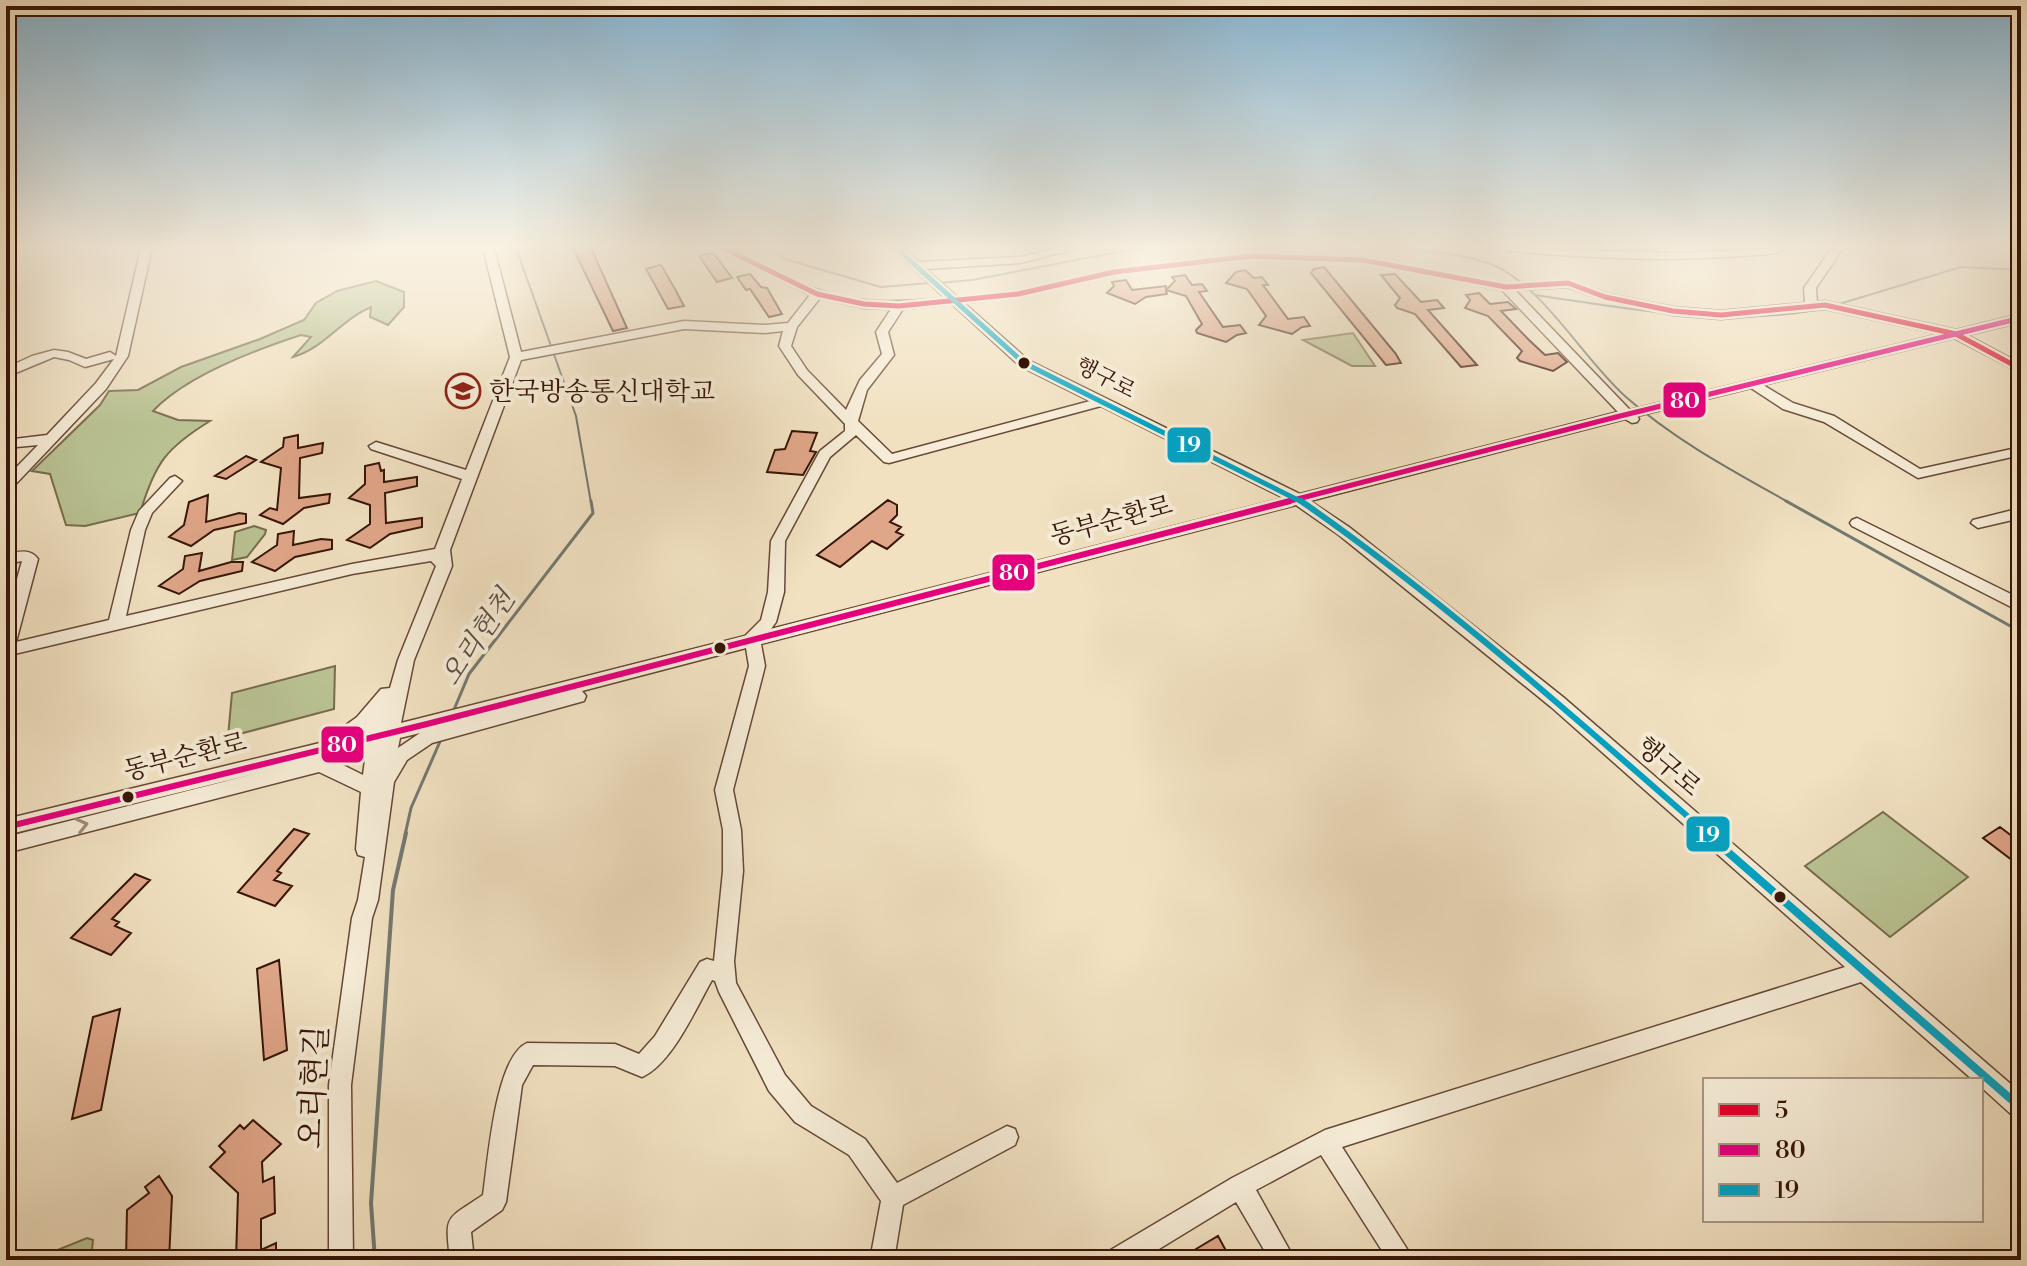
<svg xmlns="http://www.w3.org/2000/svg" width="2027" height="1266" viewBox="0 0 2027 1266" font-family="'Libre Bodoni','Noto Serif KR',serif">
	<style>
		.green { fill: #bac393; stroke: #786c4d; stroke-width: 2 }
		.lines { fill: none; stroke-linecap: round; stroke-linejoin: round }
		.stream-far2 { stroke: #737971; stroke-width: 2 }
		.stream-far1 { stroke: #737971; stroke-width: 3 }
		.stream { stroke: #737971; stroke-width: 4 }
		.building { fill: #e0a689; stroke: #371507; stroke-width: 2 }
		.minor-casing { stroke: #664836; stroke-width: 3 }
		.minor { fill: #f6ecd7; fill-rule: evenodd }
		.bus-1-casing { stroke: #f6ecd7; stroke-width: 10 }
		.bus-2-far1-casing { stroke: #f6ecd7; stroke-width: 10 }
		.bus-2-casing { stroke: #f6ecd7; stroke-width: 12 }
		.bus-3-far2-casing { stroke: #f6ecd7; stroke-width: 10 }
		.bus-3-far1-casing { stroke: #f6ecd7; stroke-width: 12 }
		.bus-3-casing { stroke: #f6ecd7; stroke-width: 14 }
		.bus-1 { stroke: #e4002b; stroke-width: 5 }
		.bus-2-far1 { stroke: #e5007d; stroke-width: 5 }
		.bus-2 { stroke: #e5007d; stroke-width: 6 }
		.bus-3-far2 { stroke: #03a2c4; stroke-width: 5 }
		.bus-3-far1 { stroke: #03a2c4; stroke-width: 6 }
		.bus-3 { stroke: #03a2c4; stroke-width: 8 }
		.oneway { stroke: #a08b79 }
		.bus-dot { fill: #371507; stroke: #f6ecd7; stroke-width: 3 }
		.labels { text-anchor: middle; stroke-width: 8; stroke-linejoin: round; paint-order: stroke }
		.far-street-label { font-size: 22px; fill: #371507; stroke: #f6ecd7 }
		.poi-label { font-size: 26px; fill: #371507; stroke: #f6ecd7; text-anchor: start }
		.street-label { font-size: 26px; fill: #371507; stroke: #f6ecd7 }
		.water-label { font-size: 28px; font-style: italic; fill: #5a4f45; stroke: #f6ecd7 }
		.near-street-label { font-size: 32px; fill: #371507; stroke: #f6ecd7 }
		.line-badge { stroke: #f6ecd7; stroke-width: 3 }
		.badge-label { font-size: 22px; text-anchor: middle; font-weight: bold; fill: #fff }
	</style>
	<rect width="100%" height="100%" fill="#f1e1c1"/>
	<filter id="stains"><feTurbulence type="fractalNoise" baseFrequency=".0025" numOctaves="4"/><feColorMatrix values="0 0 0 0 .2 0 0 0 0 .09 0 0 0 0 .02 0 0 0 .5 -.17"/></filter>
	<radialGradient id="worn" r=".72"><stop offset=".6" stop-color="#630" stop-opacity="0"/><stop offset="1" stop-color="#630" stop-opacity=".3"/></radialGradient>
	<path class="green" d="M376 281 404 292V307L388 325 370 317 371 307C342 319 323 349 293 357L311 337 301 335C255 350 186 376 153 411L178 420 210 421C166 448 155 463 140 513L85 526 66 525 50 474 32 471 100 405 109 391 138 390 181 367 260 339 304 320 316 303 337 291Z
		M1353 333 1375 366H1352L1303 340Z
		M254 526 266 530 265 534 247 557 232 560 235 532Z
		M335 666 334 709 228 737 232 693Z
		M1883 812 1968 877 1890 937 1805 866Z
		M87 1238 93 1240 91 1260H33Z"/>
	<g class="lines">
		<path class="stream-far2" d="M516 248 576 416 591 503
			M767 248 788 260 881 287 930 283
			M1403 248C1433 252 1465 254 1493 265 1542 285 1585 361 1626 397 1676 441 1733 471 1790 503
			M938 283 972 280 1139 248
			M1535 295C1631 309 1724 328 1821 309
			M1836 305 1961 267 2021 270"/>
		<path class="stream-far1" d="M1786 501 2021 632
			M453 712 469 674 593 513 591 501
			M405 835 411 808 442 737"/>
		<path class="stream" d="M375 1260 371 1203 393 890 406 833"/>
	</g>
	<path class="building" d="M573 248H591L627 328 613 331Z
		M712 253 715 255 732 278 717 282 699 256Z
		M661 265 675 289 684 306 668 309 646 269Z
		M1324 267 1396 354 1401 363 1386 365 1311 273 1314 269Z
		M1245 270 1254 278 1262 277 1268 285H1263L1288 319 1304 317 1310 326 1302 327 1292 334 1259 325 1266 316 1247 289 1226 283 1236 272Z
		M750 274 761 287 767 288 782 314 769 317 750 289 746 290 737 277Z
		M1395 274 1421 302 1437 300 1444 308 1428 310 1477 365 1461 367 1415 314 1397 308 1395 305 1400 298 1381 275Z
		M1185 275 1192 285 1202 284 1207 291 1199 292 1223 327 1240 325 1246 333 1237 335 1226 342 1197 333 1196 330 1202 324 1186 296 1166 290 1167 294 1146 297 1135 304 1107 293 1114 286 1112 282 1126 280 1132 290 1166 286V290L1175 281 1172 277Z
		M1479 293 1490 304 1508 302 1516 309 1501 311 1529 340 1545 355 1558 353 1567 362 1553 371 1520 361 1517 358 1522 351 1488 316 1465 308 1470 300 1466 295Z
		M792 431 817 433 810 451 816 452 803 475 767 472 775 450 785 449Z
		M298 435V448L323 443 322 453 300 458 299 498 330 494 329 503 304 508 283 524 260 515 270 508 277 510 281 468 261 462 283 447 284 438Z
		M246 456 256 460 226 479 215 476Z
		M379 463 381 471 384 470V482L417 477V486L385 493 386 523 422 518V527L390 534 370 548 347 540 370 524V505L349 498 365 484V466Z
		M208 495 206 522 239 513 246 514V523L214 530 191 546 169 537 184 525 189 502Z
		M888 500 897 505V515L890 522 901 527 896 532 903 535 887 549 872 541 840 567 817 555Z
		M294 531 293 545 321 539 332 540V549L295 557 275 571 252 562 277 545 278 534Z
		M202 553 199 571 231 562H243L242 571 200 581 179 594 159 586 183 569 185 556Z
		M2000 827 2021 843V867L1983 838Z
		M294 829 309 834 277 871 281 873 274 880 292 886 275 906 238 892Z
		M135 874 150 880 112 919 119 922 115 926 131 933 111 955 71 938Z
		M279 960 287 1050 264 1060 257 969Z
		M120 1009 101 1110 72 1119 93 1017Z
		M253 1120 281 1144 262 1162 263 1182 274 1177 275 1213 261 1219V1250L276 1243V1260H236L238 1193 210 1167 225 1152 219 1146 240 1125 244 1129Z
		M159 1176 172 1196 169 1260H126L127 1210 149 1193 145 1187Z
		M1218 1236 1231 1260H1202L1196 1249Z"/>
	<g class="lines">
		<g class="minor-casing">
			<path id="minor" d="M6 248H12L6 251Z
				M141 248H152L128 356 106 389 11 489 6 491V478L38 445 6 448V440L47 435 96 383 114 359 85 367 69 360 54 357 6 377V368L32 356 54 350 68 352 86 359 110 352 116 356Z
				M483 248H494L521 352 684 321 765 325 788 323 810 295 718 248H732C761 262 791 282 822 291 862 305 903 302 945 298L891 248H903L919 262 1020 257 1059 248H1079L1020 263 926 269 957 297 1018 291 1114 269 1252 253 1363 257 1506 284 1568 280 1608 294 1673 307 1721 311 1805 303 1804 288 1832 248H1843L1816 288 1817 302 1825 301 1956 330 2021 314V322L1967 335 2021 364V373L1954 338 1763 385 1793 403 1834 416 1920 469 2021 447V455L1918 478 1824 422 1783 409 1751 388 1637 416 1639 419 1637 422 1632 423 1625 419 1310 501 1349 527 1563 697 2021 1093V1119L2013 1116 1981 1087V1080H1973L1861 982 1342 1147 1414 1260H1388L1321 1155 1256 1190 1295 1260H1270L1236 1202 1141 1260H1106L1109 1251 1232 1178 1325 1130 1845 967 1551 707 1339 535 1296 505 761 644 765 666 733 790 741 830 743 871 734 961 736 983 785 1075 811 1106 865 1139 897 1183 1007 1126 1015 1129 1018 1137 1015 1145 903 1205 894 1260H870L881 1201 849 1155 795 1122 769 1091 719 992 715 981 712 980C696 1008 672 1064 642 1077L615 1066 533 1065 522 1085 506 1202 502 1210 471 1232 474 1260H450C445 1213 445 1221 483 1195 488 1162 495 1057 527 1043L615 1044 639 1054 655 1036 700 962 707 959 714 961 723 871V830L715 790 749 666 746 648 582 691 586 696 584 701 432 743 407 760 394 782 378 900 372 918 351 1085 353 1260H329V1085L352 918 358 900 365 857 358 855 356 849 361 792 319 772 6 853V837L262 772 6 835V819L328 741 331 736 357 717 381 689 390 688 398 660 436 566 431 561 352 574 6 656V619L22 561 6 564V554C17 552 30 548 38 559L16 642 109 620 131 530 139 511 170 478 175 476 182 481 152 513 145 530 126 616 352 564 435 549 462 479 371 449 369 446 376 442 466 470 510 357ZM1252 259 1363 263 1502 290 1618 412 1300 494 1028 360 964 303 1018 297 1114 275ZM1567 287 1601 299 1673 315 1721 319 1825 309 1940 334 1630 410 1515 290ZM820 298 864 308 891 309 876 332 882 354 860 380 846 410 807 370 791 346 797 327ZM952 304 1020 366 1090 401 892 454 858 421 867 390 894 355 888 332 903 309ZM684 329 765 333 783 331 779 346 798 375 845 424V431L820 451 771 541 768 592 761 620 745 636 401 723 414 660 452 566 450 550 521 360ZM1101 406 1284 498 771 629 776 622 784 592 785 541 830 457 856 435 884 462 889 463ZM420 733 398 748 400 738ZM365 760 363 775 343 765Z
				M1504 248 1680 253 1787 248C1775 256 1754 255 1739 256 1662 262 1586 258 1509 251Z
				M2021 508V518L1978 528 1971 523 1973 520Z
				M1857 518 2021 599V612L1852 526 1850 523 1852 520Z"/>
		</g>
		<use href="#minor" class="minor"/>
		<g class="bus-1-casing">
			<path id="bus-1" d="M723 248 817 294 864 304 899 306 1018 294 1114 272 1252 256 1363 260 1506 287 1568 283 1605 297 1673 311 1721 315 1825 305 1956 334 2021 369"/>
		</g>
		<g class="bus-2-far1-casing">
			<path id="bus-2-far1" d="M1282 503 1616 417 2021 318"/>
		</g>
		<g class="bus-2-casing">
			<path id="bus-2" d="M6 827 427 724 1290 501"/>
		</g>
		<g class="bus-3-far2-casing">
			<path id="bus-3-far2" d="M896 248 1024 363 1304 503"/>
		</g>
		<g class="bus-3-far1-casing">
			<path id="bus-3-far1" d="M1301 501C1445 601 1577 720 1709 835"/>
		</g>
		<g class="bus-3-casing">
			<path id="bus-3" d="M1706 833 2021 1108"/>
		</g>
		<use href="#bus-1" class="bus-1"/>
		<use href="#bus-2-far1" class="bus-2-far1"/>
		<use href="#bus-2" class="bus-2"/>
		<use href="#bus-3-far2" class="bus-3-far2"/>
		<use href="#bus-3-far1" class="bus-3-far1"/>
		<use href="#bus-3" class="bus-3"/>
	</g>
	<defs><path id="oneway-chevron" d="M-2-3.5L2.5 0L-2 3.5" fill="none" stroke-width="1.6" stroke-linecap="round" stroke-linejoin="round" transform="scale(2)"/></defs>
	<use class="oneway" href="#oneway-chevron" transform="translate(82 825) rotate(-14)"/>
	<linearGradient id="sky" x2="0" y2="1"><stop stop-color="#89b7d4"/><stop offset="0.58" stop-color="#f9f2e3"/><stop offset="1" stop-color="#f9f2e3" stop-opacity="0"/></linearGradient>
	<rect width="2027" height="425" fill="url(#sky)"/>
	<defs>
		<g id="university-ring" transform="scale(1.8)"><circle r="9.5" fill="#f6ecd7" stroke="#8f2418" stroke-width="1.5"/><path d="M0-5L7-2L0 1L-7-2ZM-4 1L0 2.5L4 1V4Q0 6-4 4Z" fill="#8f2418"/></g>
	</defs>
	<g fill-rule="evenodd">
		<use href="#university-ring" x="463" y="391"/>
	</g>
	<g class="bus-dot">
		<circle cx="1024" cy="363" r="7"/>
		<circle cx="720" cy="648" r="7"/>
		<circle cx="128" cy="797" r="7"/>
		<circle cx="1780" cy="897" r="7"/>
	</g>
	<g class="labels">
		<g class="far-street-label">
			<text transform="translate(1106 377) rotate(27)" y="8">행구로</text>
		</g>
		<g class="poi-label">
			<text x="489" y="400">한국방송통신대학교</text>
		</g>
		<g class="street-label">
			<text transform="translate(1111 520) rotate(-15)" y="9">동부순환로</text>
			<text transform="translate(185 756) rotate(-14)" y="9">동부순환로</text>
			<text transform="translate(1669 766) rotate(41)" y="9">행구로</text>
		</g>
		<g class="water-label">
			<text transform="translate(477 637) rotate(-56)" y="10">오리현천</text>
		</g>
		<g class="near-street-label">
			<text transform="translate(313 1087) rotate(-87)" y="11">오리현길</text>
		</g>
	</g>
	<g class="line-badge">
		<rect x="1662" y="381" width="45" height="38" rx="8" fill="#e5007d"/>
		<rect x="1166" y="426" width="46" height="38" rx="8" fill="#03a2c4"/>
		<rect x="991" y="553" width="45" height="39" rx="8" fill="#e5007d"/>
		<rect x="320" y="725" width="45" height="39" rx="8" fill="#e5007d"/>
		<rect x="1685" y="815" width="46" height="38" rx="8" fill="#03a2c4"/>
	</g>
	<g class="badge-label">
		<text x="1685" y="408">80</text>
		<text x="1189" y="452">19</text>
		<text x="1014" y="580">80</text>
		<text x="342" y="752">80</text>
		<text x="1708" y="842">19</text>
	</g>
	<rect width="2027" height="1266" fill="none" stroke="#f1e1c1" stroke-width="32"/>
	<rect x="8" y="8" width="2011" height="1250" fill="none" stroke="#371507" stroke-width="4"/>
	<rect x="16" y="16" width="1995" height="1234" fill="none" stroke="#371507" stroke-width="2"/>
	<rect x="1703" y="1078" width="280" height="144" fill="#f6ecd7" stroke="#aa9684" stroke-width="2"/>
	<rect x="1719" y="1104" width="40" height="12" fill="#e4002b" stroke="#aa9684" stroke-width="2"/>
	<text x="1775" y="1118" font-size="24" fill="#371507">5</text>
	<rect x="1719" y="1144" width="40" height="12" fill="#e5007d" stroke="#aa9684" stroke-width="2"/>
	<text x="1775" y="1158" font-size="24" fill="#371507">80</text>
	<rect x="1719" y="1184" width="40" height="12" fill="#03a2c4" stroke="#aa9684" stroke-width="2"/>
	<text x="1775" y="1198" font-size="24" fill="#371507">19</text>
	<rect width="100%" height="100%" filter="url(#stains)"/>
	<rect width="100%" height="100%" fill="url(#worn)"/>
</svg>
